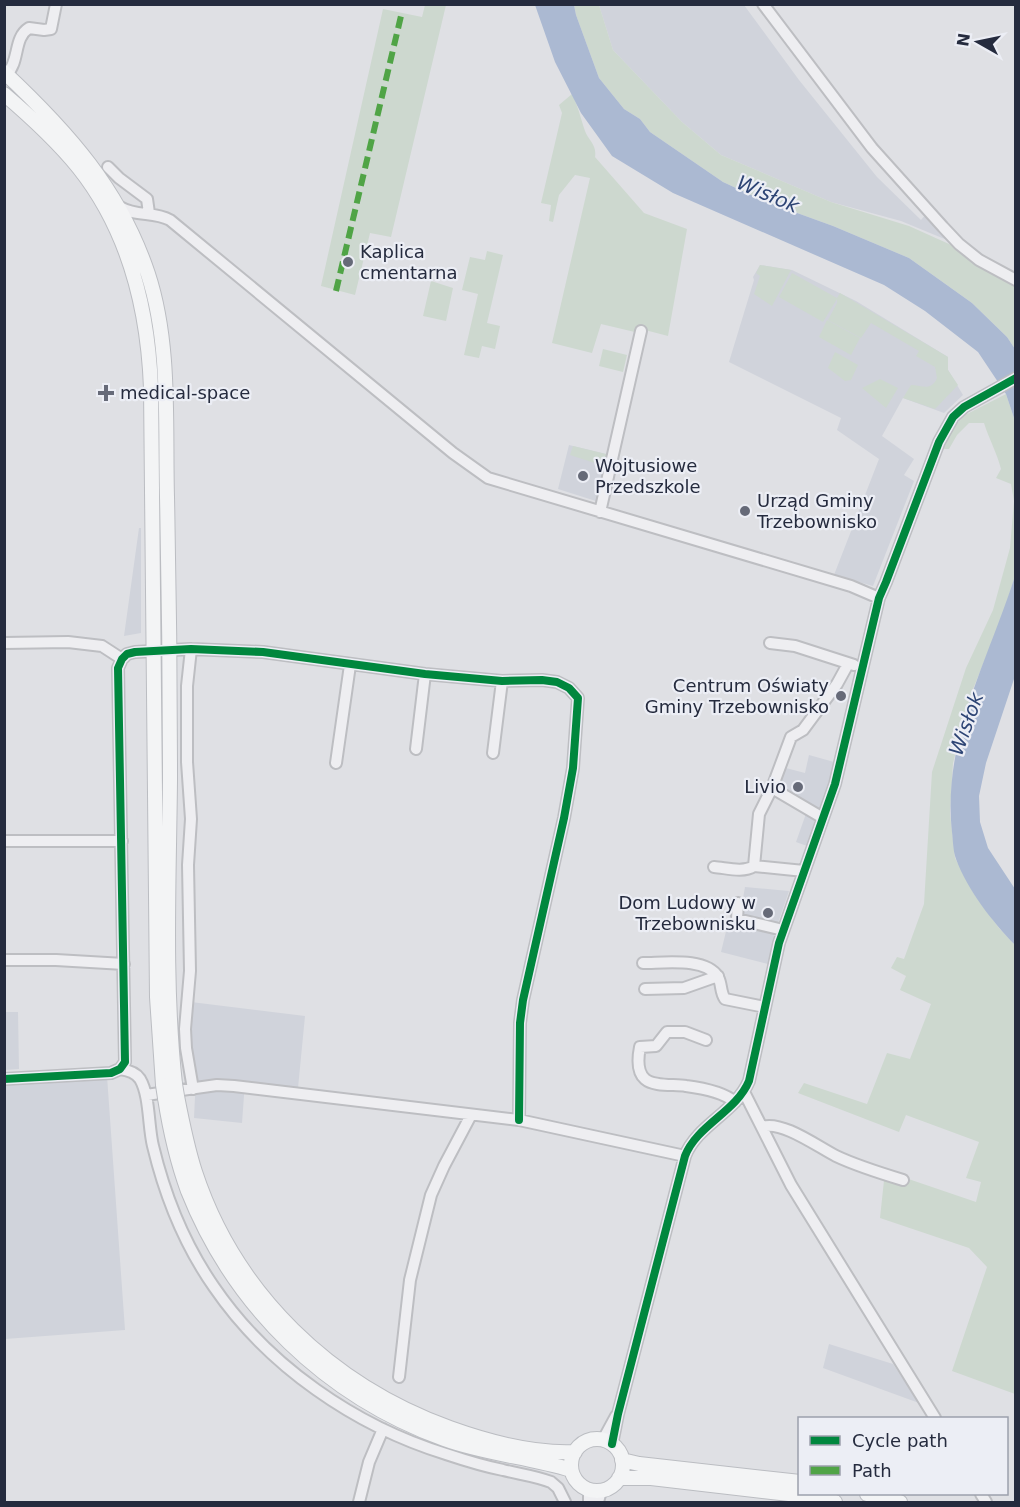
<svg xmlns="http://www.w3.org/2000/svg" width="1020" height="1507" viewBox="0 0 1020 1507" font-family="'DejaVu Sans',sans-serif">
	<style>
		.built { fill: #d0d3db }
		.green { fill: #cdd8cf }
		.water { fill: #abb9d2 }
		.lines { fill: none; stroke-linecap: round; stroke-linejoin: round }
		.minor-casing { stroke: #bdbec2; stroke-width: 14 }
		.major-casing { stroke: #bbbdc2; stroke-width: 16 }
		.minor { stroke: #eeeef1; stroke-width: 10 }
		.major { stroke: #f3f4f5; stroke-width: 14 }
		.major-bridge-casing { stroke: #bbbdc2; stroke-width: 16; stroke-linecap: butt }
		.major-bridge { stroke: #f3f4f5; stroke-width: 14 }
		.quiet { stroke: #50a446; stroke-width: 6; stroke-dasharray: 12 6; stroke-linecap: butt }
		.cycleway-casing { stroke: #eceef5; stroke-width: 11 }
		.cycleway { stroke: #00873e; stroke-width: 8 }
		.poi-dot { fill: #666a78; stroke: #eceef5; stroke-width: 2 }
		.labels { text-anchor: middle; stroke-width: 4.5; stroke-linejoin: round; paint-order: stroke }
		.poi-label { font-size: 18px; fill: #252b3e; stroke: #eceef5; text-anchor: start }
		.water-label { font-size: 20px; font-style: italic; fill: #2d4474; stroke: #eceef5 }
	</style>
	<rect width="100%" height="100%" fill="#dfe0e4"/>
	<path class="built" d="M599 5H744L799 80 877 177 921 220 926 214 947 240 901 221 831 202 721 155 682 122 613 50Z
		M760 265 792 270 856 301 948 357V370L963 395 944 413 903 398 882 436 914 459 904 475 914 481 873 586 834 575 879 459 837 430 841 418 729 362 754 280 753 277Z
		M569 445 606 454 608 462 599 502 558 489Z
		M139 528H141V633L124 636Z
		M809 755 834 762 827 789 807 846 796 842 808 808 778 785 782 767 805 773Z
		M745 887 789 891 777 926 768 964 721 952 730 915 740 916Z
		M191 1002 305 1016 298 1088 245 1082 242 1123 194 1118 196 1076 189 1046Z
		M5 1012H18L19 1069 5 1070Z
		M107 1076 125 1330 5 1339V1083Z
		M829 1344 893 1364 919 1403 823 1368Z"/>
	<path class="green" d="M425 5H446L391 237 370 233 355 295 321 286 383 9 422 17Z
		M574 5H599L613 50 682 122 721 155 831 202 909 226 949 244 1015 285V349L1007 337 972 303 909 258 833 226 764 201 723 182 650 132 640 119 624 109 599 78 576 15Z
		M572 94C579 109 580 116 585 131 589 141 597 145 595 157L644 213 687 229 668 336 645 330 639 333 601 324 592 353 552 343 590 178 575 175 559 195 553 222 549 221 551 205 541 203 562 113 559 105Z
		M487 251 503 255 487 323 500 326 495 349 482 346 479 358 464 355 478 294 462 290 470 257 485 260Z
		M760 265 791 270 772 306 754 294 760 276 756 273Z
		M792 273 837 298 840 293 948 357V370L958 385 935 409 903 398 911 385C922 385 931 392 937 378L935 367 916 356 919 351 871 323 861 338 828 320 837 303V299L823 322 779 297Z
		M431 281 453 288 446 321 423 316Z
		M827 320 860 338 851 355 819 337Z
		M603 349 627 355 623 372 599 366Z
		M835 352 858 365 851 380 845 381 828 368Z
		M880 379 898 388 886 408 862 388Z
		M1006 394 1015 421V576L1001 620 971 694 953 763 950 813 955 858 974 894 999 928 1015 945V1394L952 1371 987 1267 969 1248 880 1218 885 1171 976 1202 981 1182 966 1178 979 1142 906 1115 899 1132 798 1093 804 1083 867 1104 887 1053 910 1059 931 1004 900 990 906 976 891 968 897 957 904 959 924 904 932 772 966 668 993 610 1010 548 1014 501 1011 484 996 478 1001 469C997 453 989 439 984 423H969L957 435 949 449H942L950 431 965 415Z
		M573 446 606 454 608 462 607 467 570 455Z"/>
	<path class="water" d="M535 5H574L576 15 599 78 624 109 640 119 650 132 723 182 764 201 833 226 909 258 972 303 1007 337 1015 349V421L1006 394 978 352 925 311 884 285 673 193 612 156 581 113 555 62Z
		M1015 576V676L986 763 979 796 980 822 988 848 1015 889V945C992 921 968 891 956 859 953 851 953 840 952 832 942 740 988 661 1015 576Z"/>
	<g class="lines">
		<g class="minor-casing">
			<path id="minor" d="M763 4 872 148 943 227 959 244 979 260 1016 280
				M7 74C20 61 13 38 29 28L44 30 51 29 56 4
				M108 167 119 178 147 199 149 213
				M120 207C136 217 154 211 170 220L453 453 488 478 851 586 879 598
				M600 512 641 331
				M4 643 68 642 102 646 122 659
				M770 643 795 646 854 665
				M191 649 187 686V762L191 819 188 865 190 971 185 1029 186 1048 193 1089
				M416 749 425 674
				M493 753 502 681
				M336 763 350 665
				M772 788 823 818
				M4 841H122
				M714 867C727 868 743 873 754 866
				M804 871 754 866 759 814 772 788 791 737 803 730 837 684 848 664
				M738 903 737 919 783 930
				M4 960H56L124 964
				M643 963C664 963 706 957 718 977 722 984 720 992 725 999L765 1007
				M645 989 684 988 718 976
				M706 1040 685 1032H667L656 1046 640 1047C638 1057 637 1072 645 1079 654 1087 675 1084 686 1086 702 1088 723 1092 735 1102
				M120 1069C127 1070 136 1073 140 1079 150 1096 148 1126 153 1146 165 1196 184 1244 214 1287 268 1366 355 1426 446 1454 464 1460 483 1466 503 1470 519 1474 536 1476 551 1482L558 1488 565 1502
				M4 1079 111 1073 120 1069 125 1062 118 668 122 659 127 654 135 652 191 649 263 652 425 674 502 681 542 680 557 682 569 688 578 698 573 768 564 818 523 1000 520 1023 519 1120
				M744 1092 791 1185 935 1418
				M146 1095 217 1085 234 1086 519 1120 685 1156
				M762 1127C782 1120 818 1147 836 1156 857 1166 880 1173 903 1180
				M399 1377 410 1280 431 1195 444 1166 471 1115
				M603 1440 616 1416
				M612 1444 618 1414 685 1156C697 1125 736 1112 749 1081L779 943 835 784 879 598 886 582 939 442 953 417 964 407 1016 378
				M589 1490V1502
				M981 1494 986 1502
				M359 1502 369 1462 383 1429
				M598 1502 601 1491"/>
		</g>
		<g class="major-casing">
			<path id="major" d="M4 72C68 132 120 190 148 274 171 344 165 424 167 497 169 591 170 685 170 780 169 881 164 983 175 1084
				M4 94C31 117 57 141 79 168 129 231 148 310 151 388L157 997 163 1085
				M177 1096C182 1122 187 1147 195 1172 235 1294 331 1385 450 1428 489 1442 533 1454 575 1452
				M165 1098C170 1130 177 1161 188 1191 234 1307 326 1396 444 1439 485 1454 529 1457 571 1470
				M571 1465a26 26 0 1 1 52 0a26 26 0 1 1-52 0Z
				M622 1460 639 1464 800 1482
				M619 1478H651L789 1494 835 1502
				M867 1494 900 1502"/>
		</g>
		<use href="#minor" class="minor"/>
		<use href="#major" class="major"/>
		<g class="major-bridge-casing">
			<path id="major-bridge" d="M175 1084 177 1096
				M163 1085 165 1098"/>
		</g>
		<use href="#major-bridge" class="major-bridge"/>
		<path class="quiet" d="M336 291 401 16"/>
		<g class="cycleway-casing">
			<path id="cycleway" d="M4 1079 111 1073 120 1069 125 1062 118 668 122 659 127 654 135 652 191 649 263 652 425 674 502 681 542 680 557 682 569 688 578 698 573 768 564 818 523 1000 520 1023 519 1120
				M612 1444 618 1414 685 1156C697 1125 736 1112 749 1081L779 943 835 784 879 598 886 582 939 442 953 417 964 407 1016 378"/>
		</g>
		<use href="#cycleway" class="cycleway"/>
	</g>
	<g class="poi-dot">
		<circle cx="348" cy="262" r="6"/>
		<path d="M103 384h6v6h6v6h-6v6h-6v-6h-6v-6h6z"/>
		<circle cx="583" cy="476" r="6"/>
		<circle cx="745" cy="511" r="6"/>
		<circle cx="841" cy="696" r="6"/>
		<circle cx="798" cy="787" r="6"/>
		<circle cx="768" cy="913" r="6"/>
	</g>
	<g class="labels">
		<g class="poi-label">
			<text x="360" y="258">Kaplica<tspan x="360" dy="21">cmentarna</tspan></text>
			<text x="120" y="399">medical-space</text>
			<text x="595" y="472">Wojtusiowe<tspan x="595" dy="21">Przedszkole</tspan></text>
			<text x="757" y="507">Urząd Gminy<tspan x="757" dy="21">Trzebownisko</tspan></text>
			<text x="829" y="692" text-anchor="end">Centrum Oświaty<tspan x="829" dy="21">Gminy Trzebownisko</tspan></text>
			<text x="786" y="793" text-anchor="end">Livio</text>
			<text x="756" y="909" text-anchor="end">Dom Ludowy w<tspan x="756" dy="21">Trzebownisku</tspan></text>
		</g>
		<g class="water-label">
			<text transform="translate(768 194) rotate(23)" y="7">Wisłok</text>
			<text transform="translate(966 724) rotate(-70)" y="7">Wisłok</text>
		</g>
	</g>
	<rect width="1020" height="1507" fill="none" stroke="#252b3e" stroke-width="12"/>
	<rect x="798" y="1417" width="210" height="78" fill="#eceef5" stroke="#9ca0ac" stroke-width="1.5"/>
	<rect x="810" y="1436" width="30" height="9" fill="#00873e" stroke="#9ca0ac" stroke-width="1.5"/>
	<text x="852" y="1447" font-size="18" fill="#252b3e">Cycle path</text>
	<rect x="810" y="1466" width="30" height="9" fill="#50a446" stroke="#9ca0ac" stroke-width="1.5"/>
	<text x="852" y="1477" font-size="18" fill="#252b3e">Path</text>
	<g transform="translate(978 42) rotate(279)" stroke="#eceef5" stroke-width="4.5" paint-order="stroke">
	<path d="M0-4.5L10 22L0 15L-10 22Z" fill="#252b3e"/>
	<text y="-9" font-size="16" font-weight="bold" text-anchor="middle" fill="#252b3e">N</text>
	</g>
</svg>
